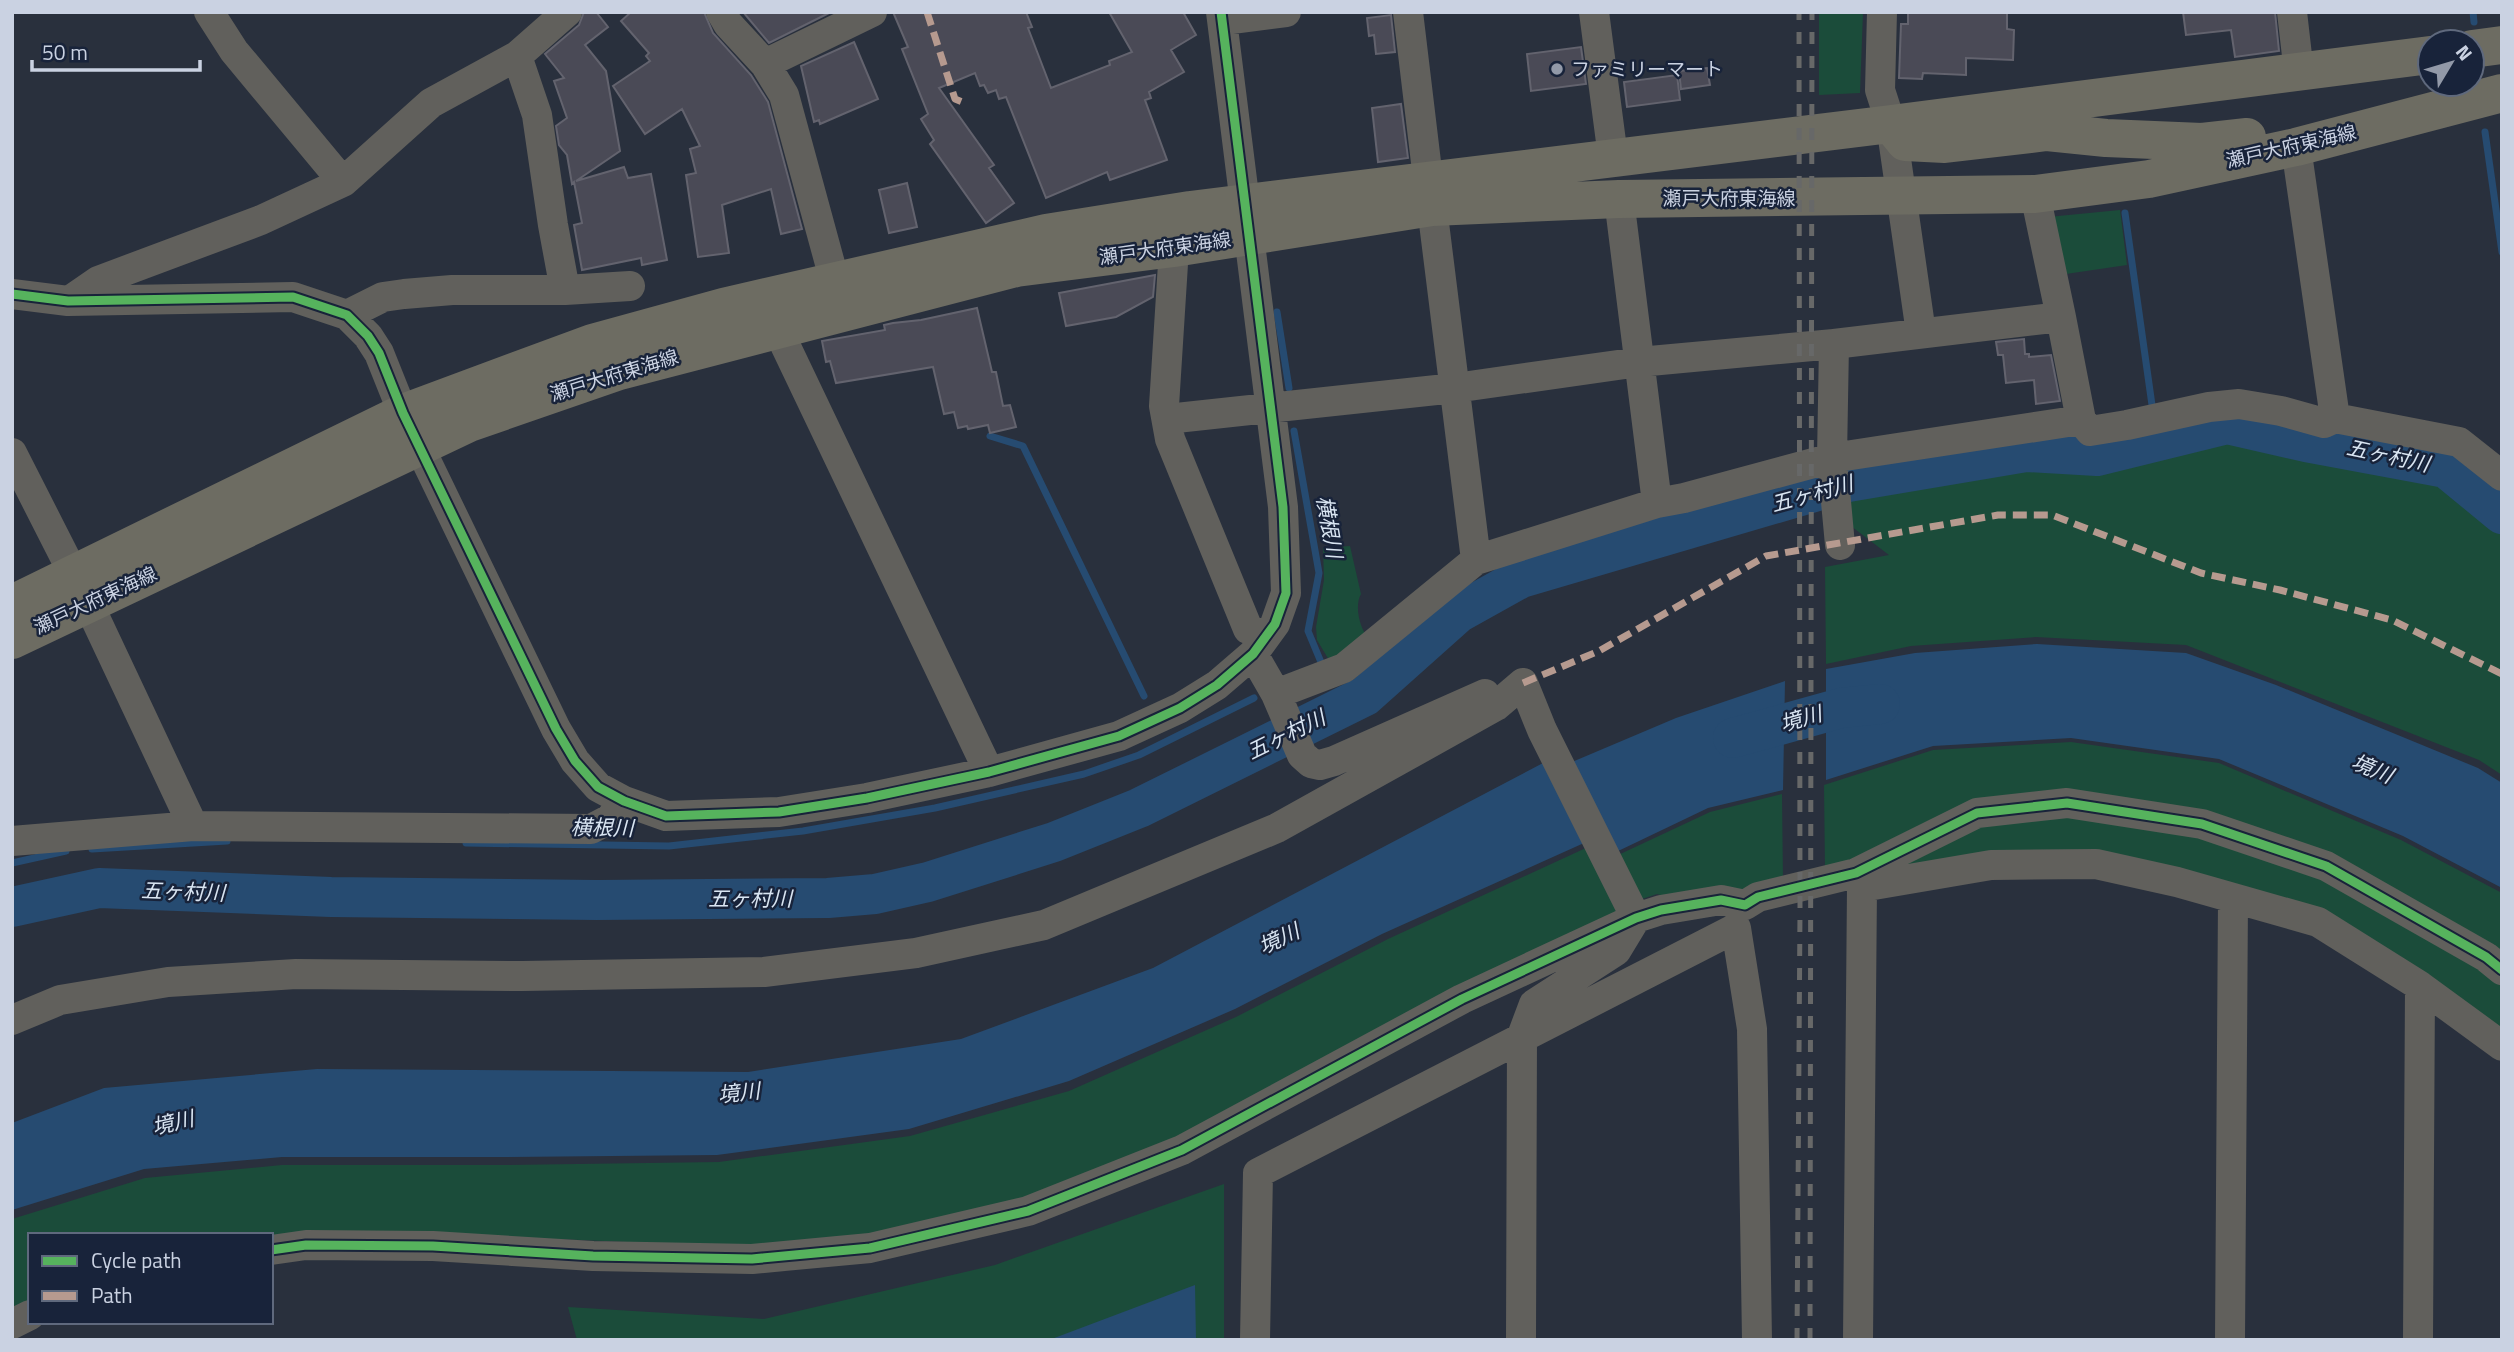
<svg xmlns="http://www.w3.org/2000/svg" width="2514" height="1352" viewBox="0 0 2514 1352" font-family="'Titillium Web','Noto Sans JP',sans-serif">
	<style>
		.green { fill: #1b4c3a }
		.water { fill: #264b71 }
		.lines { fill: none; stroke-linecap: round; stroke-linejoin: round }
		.stream { stroke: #264b71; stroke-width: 7 }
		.river { stroke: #264b71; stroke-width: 40 }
		.building { fill: #4a4a56; stroke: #63636e; stroke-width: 2 }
		.minor { stroke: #61605c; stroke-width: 30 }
		.major { stroke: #6d6c62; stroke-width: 38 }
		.rail { stroke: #676868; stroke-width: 5; stroke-dasharray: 12 12; stroke-linecap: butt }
		.quiet { stroke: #b69a8f; stroke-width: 7; stroke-dasharray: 14 7; stroke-linecap: butt }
		.cycleway-casing { stroke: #18233a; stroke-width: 13 }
		.cycleway { stroke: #56b35d; stroke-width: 9 }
		.poi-dot { fill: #9299a8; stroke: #18233a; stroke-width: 2.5 }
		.labels { text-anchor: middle; stroke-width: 5; stroke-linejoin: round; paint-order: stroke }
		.poi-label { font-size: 19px; fill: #cad2e2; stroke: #18233a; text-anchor: start }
		.street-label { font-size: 19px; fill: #cad2e2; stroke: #18233a }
		.water-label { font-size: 21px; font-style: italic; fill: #d9e5f2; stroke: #18233a }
	</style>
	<rect width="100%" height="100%" fill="#29303d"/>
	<path class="green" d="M1819 12H1863L1860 93 1819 95Z
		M2120 210 2127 265 2059 275 2048 217Z
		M2227 434 2442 478 2502 526V775L2479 760 2186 645 2036 637 1911 646 1826 664 1825 567 1889 555 1843 520 1841 503 2026 460 2099 467Z
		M1350 546 1361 594C1354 606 1360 628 1368 638L1332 665 1317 640 1316 627 1324 580 1323 548Z
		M2071 742 2219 763 2401 840 2502 893V1036L2221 882 1825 871 1824 785 1933 750Z
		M1782 794 1783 881 1682 901 1657 894 1636 901 1616 856 1710 812Z
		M1588 847 1620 910 1186 1134 1024 1198 869 1234 745 1247 557 1239 271 1238V1235H30V1308L12 1316V1219L145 1178 282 1165H503L719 1162 910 1136 1069 1091 1236 1017 1388 939Z
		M1224 1184V1340H577L568 1307 764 1319 995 1265Z"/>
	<path class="water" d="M2037 644 2186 653 2276 685 2478 768 2502 783V888L2403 836 2219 759 2071 738 1933 746 1826 780V669L1915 653Z
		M1785 681 1783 790 1708 808 1614 853 1572 762 1676 718Z
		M1543 763 1584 843 1382 934 1235 1009 1069 1081 909 1129 717 1155 509 1157H282L144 1169 12 1210V1123L104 1088 317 1069 748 1072 961 1039 1153 968Z
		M1195 1285 1196 1340H1049Z"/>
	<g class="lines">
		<path class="stream" d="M2473 12 2474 22
			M2485 132 2502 252
			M2125 213 2152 405
			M1277 312 1289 388
			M2155 429 2157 441
			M1294 431 1319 573 1308 631 1323 667
			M990 436 1023 446 1144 696
			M466 843 669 846 803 831 935 808 1084 774 1139 755 1254 698
			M92 849 227 841
			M12 863 66 851"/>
		<path class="river" d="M1733 738 1841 708 1880 704
			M12 907 99 888 331 897 597 900 828 898 875 894 928 882 1054 842 1139 808 1365 696 1458 613 1521 578 1848 482 2026 452 2097 456 2227 424 2306 442 2446 468 2502 514"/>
	</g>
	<path class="building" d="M584 12H596L608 27 585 45 606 71 620 151 576 181 624 167 628 178 651 174 667 260 642 265 641 258 582 270 574 225 582 223 574 182 572 184 567 155 559 145 556 126 567 118 554 81 564 78 545 54 579 25Z
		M631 12H704L713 33 751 75 768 102 802 229 781 234 771 189 722 205 729 253 698 257 686 175 696 173 690 149 700 146 682 109 645 134 613 86 650 61 646 56 649 53 621 21Z
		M743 12H831L769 43Z
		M893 12H1026L1032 27 1028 28 1051 88 1110 65 1109 61 1132 52 1109 12H1183L1196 35 1171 50 1184 72 1149 92 1151 98 1145 100 1167 160 1110 180 1107 172 1046 198 1006 97 999 99 996 90 988 93 984 85 980 86 975 73 939 88 994 165 989 168 1014 203 986 223 930 144 934 140 921 119 928 114 902 49 908 47Z
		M1908 12H2007V29L2014 30 2013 60 1966 58V75L1923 73 1922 79 1899 78 1901 24H1908Z
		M2183 12H2275L2279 51 2235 57 2231 30 2186 35Z
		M1391 15 1395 52 1376 54 1374 35 1369 36 1367 18Z
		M854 42 878 99 820 124 819 120 814 122 801 66Z
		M1581 47 1586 84 1531 91 1527 54Z
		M1707 68 1710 85 1681 89 1679 71Z
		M1677 75 1680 100 1627 107 1624 82Z
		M1401 104 1408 158 1378 162 1372 108Z
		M907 183 917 227 889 233 879 190Z
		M1155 275 1153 297 1116 317 1066 326 1059 293Z
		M977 308 992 372H996L1003 406 1010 405 1016 427 990 433 988 425 968 429 967 426 958 428 954 412 944 414 933 367 836 383 830 361 826 362 822 341 885 330 884 325 893 323 921 320Z
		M2024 339 2025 354H2029V357L2051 355 2060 401 2036 404 2034 380 2006 383 2003 355H1998L1996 342Z"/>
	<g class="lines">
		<path class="minor" d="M209 12 234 51 343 182
			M721 12 728 24 765 64 784 95 835 282
			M1408 12 1428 179
			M1594 12 1613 157
			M1882 12 1880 90 1891 124 1921 333
			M2292 12 2299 73
			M1224 20 1286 12
			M517 56 537 115 553 225 565 290
			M765 64 872 12
			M2035 194 2061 317
			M1619 199 1657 503
			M1432 207 1476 560 1657 503 1684 498 1832 458 2081 420
			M1174 248 1164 406 1170 439 1248 629 1266 636
			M12 294 68 301 293 297 347 315 368 336 379 353 403 413 556 729 575 761 598 787 624 801 666 816 779 812 867 798 989 772 1119 736 1180 708 1217 685 1253 654 1275 624 1286 593 1283 507 1221 12
			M69 301 98 281 261 220 343 182 431 103 517 56 567 12
			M347 315 383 297 404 294 452 290H565L630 286
			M777 328 989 772
			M2335 418 2459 442 2502 476
			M1167 419 1455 388 1639 362 1834 344
			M12 453 74 575
			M1840 545 1832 458 1834 344 2061 317 2081 420 2090 431 2127 425 2209 407 2239 404 2281 411 2324 423 2335 418 2296 147
			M88 603 193 826
			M1253 654 1276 694 1302 755 1311 763 1320 765 1334 761 1485 694
			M1523 683 1542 730 1636 918
			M1276 694 1344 668 1476 560
			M12 841 193 826 591 829 610 819 624 801
			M12 1020 60 1000 168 982 296 974 522 976 764 972 916 953 1044 925 1277 828 1496 706 1523 683
			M271 1250 306 1245 433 1246 593 1256 752 1259 870 1248 1028 1211 1182 1150 1462 999 1636 918 1661 910 1721 900 1745 905 1758 897 1856 873 1977 813 2067 803 2202 824 2326 866 2486 957 2502 970
			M12 1324 30 1315
			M1255 1340 1258 1173 1736 928 1752 1029 1757 1340
			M1521 1340 1522 1036 1534 1004 1616 951 1636 918
			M1858 1340 1862 887 1991 865 2096 864 2177 882 2318 922 2420 986 2502 1046
			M2230 1340 2233 899
			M2418 1340 2420 986"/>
		<path class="major" d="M2472 49 2502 45
			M1897 132 1905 142 1945 144 2047 132 2106 138 2202 142 2247 137
			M12 604 403 413 592 343 723 307 1046 233 1190 210 1891 124 2430 55
			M12 640 469 423 619 371 1016 268 1174 248 1432 207 1619 199 2035 194 2149 179 2296 147 2502 93"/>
		<path class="rail" d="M1797 1340 1800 911 1799 12
			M1810 1340 1812 12"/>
		<path class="quiet" d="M927 12 955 99 965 103
			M1523 683 1599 651 1766 556 1998 515H2052L2201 573 2280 590 2392 620 2502 674"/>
		<g class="cycleway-casing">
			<path id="cycleway" d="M12 294 68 301 293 297 347 315 368 336 379 353 403 413 556 729 575 761 598 787 624 801 666 816 779 812 867 798 989 772 1119 736 1180 708 1217 685 1253 654 1275 624 1286 593 1283 507 1221 12
				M271 1250 306 1245 433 1246 593 1256 752 1259 870 1248 1028 1211 1182 1150 1462 999 1636 918 1661 910 1721 900 1745 905 1758 897 1856 873 1977 813 2067 803 2202 824 2326 866 2486 957 2502 970"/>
		</g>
		<use href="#cycleway" class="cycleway"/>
	</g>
	<circle class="poi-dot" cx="1557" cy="69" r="7"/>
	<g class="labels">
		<g class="poi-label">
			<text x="1571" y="76">ファミリーマート</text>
		</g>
		<g class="street-label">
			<text transform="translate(2291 146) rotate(-13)" y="7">瀬戸大府東海線</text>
			<text x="1729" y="205">瀬戸大府東海線</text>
			<text transform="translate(1165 248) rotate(-8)" y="7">瀬戸大府東海線</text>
			<text transform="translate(614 375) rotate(-17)" y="7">瀬戸大府東海線</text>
			<text transform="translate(95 600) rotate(-25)" y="7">瀬戸大府東海線</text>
		</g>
		<g class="water-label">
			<text transform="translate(2388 456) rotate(12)" y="7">五ヶ村川</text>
			<text transform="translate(1812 494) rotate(-15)" y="7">五ヶ村川</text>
			<text transform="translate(1329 527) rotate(80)" y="7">横根川</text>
			<text transform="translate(1801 719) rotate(-16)" y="7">境川</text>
			<text transform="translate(1286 735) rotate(-26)" y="7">五ヶ村川</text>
			<text transform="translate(2372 769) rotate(22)" y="7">境川</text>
			<text transform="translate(602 828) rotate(1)" y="7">横根川</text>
			<text transform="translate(183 892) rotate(2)" y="7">五ヶ村川</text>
			<text x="750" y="906">五ヶ村川</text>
			<text transform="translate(1279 939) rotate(-25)" y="7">境川</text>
			<text transform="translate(739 1093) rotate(-6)" y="7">境川</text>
			<text transform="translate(173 1123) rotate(-13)" y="7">境川</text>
		</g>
	</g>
	<rect width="2514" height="1352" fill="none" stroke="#cad2e2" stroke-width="28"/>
	<rect x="28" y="1233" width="245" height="91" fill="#18233a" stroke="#5f697d" stroke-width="2"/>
	<rect x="42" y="1256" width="35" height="10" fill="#56b35d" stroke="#5f697d" stroke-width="2"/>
	<text x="91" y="1268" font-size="21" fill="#cad2e2">Cycle path</text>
	<rect x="42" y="1291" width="35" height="10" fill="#b69a8f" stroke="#5f697d" stroke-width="2"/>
	<text x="91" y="1303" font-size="21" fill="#cad2e2">Path</text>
	<g transform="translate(2451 63) rotate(52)"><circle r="33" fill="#18233a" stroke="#5f697d" stroke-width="2"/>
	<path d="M0-5L12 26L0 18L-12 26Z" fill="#9299a8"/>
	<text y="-10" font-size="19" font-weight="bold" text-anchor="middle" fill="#cad2e2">N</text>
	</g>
	<path d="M32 60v10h168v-10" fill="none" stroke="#cad2e2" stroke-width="3.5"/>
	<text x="42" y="60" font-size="21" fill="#cad2e2" stroke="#18233a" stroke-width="5" paint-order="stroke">50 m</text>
</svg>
